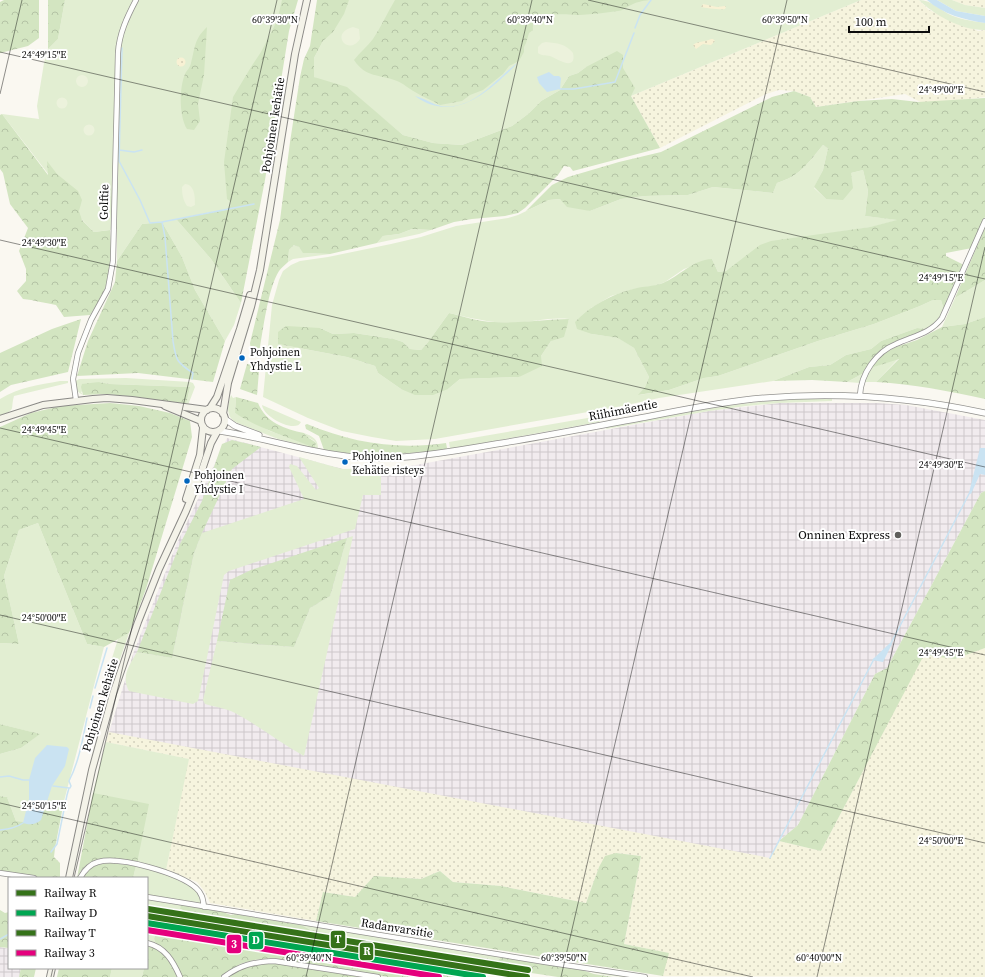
<svg xmlns="http://www.w3.org/2000/svg" width="985" height="977" viewBox="0 0 985 977" font-family="'Source Serif 4',serif">
	<style>
		.industrial { fill: url(#industrial-grid) }
		.farmland { fill: url(#farmland-dots) }
		.grass { fill: #e2eed2; fill-rule: evenodd }
		.forest { fill: url(#forest-crowns) }
		.sand { fill: url(#sand-dots) }
		.pitch { fill: #ecf2dc }
		.water { fill: #cae3f2 }
		.lines { fill: none; stroke-linecap: round; stroke-linejoin: round }
		.stream { stroke: #cae3f2; stroke-width: 1.5 }
		.minor-casing { stroke: #93928f; stroke-width: 6 }
		.tertiary-casing { stroke: #93928f; stroke-width: 7 }
		.secondary-casing { stroke: #8a8986; stroke-width: 8 }
		.minor { stroke: #fefefd; stroke-width: 4.5 }
		.tertiary { stroke: #fefefd; stroke-width: 5.5 }
		.secondary { stroke: #f4f3e9; stroke-width: 6 }
		.rail-1-casing { stroke: #fff; stroke-width: 9 }
		.rail-2-casing { stroke: #fff; stroke-width: 9 }
		.rail-3-casing { stroke: #fff; stroke-width: 9 }
		.rail-4-casing { stroke: #fff; stroke-width: 9 }
		.rail-1 { stroke: #357219; stroke-width: 6 }
		.rail-2 { stroke: #00a651; stroke-width: 6 }
		.rail-3 { stroke: #357219; stroke-width: 6 }
		.rail-4 { stroke: #e5007d; stroke-width: 6 }
		.ticks { fill: none; stroke: #0c0c0c; stroke-width: 1; stroke-opacity: 0.45 }
		.bus-dot { fill: #0065bd; stroke: #fff; stroke-width: 1.5 }
		.poi-dot { fill: #5f5f5c; stroke: #fff; stroke-width: 1.5 }
		.labels { text-anchor: middle; stroke-width: 4; stroke-linejoin: round; paint-order: stroke }
		.bus-label { font-size: 11px; fill: #0c0c0c; stroke: #fff; text-anchor: start }
		.street-label { font-size: 12px; fill: #0c0c0c; stroke: #fff }
		.poi-label { font-size: 12px; fill: #0c0c0c; stroke: #fff; text-anchor: end }
		.ticks-label { font-size: 10px; text-anchor: middle; fill: #0c0c0c; stroke: #fff; stroke-width: 4; stroke-linejoin: round; paint-order: stroke }
		.line-badge { stroke: #fff; stroke-width: 1.5 }
		.badge-label { font-size: 11px; text-anchor: middle; font-weight: bold; fill: #fff }
	</style>
	<defs>
		<pattern id="industrial-grid" width="8" height="8" patternUnits="userSpaceOnUse"><rect width="8" height="8" fill="#f1ebee"/><path d="M0 4h8M4 0v8" fill="none" stroke="#cdc8cb"/></pattern>
		<pattern id="farmland-dots" width="8" height="8" patternUnits="userSpaceOnUse"><rect width="8" height="8" fill="#f6f4de"/><path d="M2 2h.1M6 6h.1" fill="none" stroke="#d2d0bd" stroke-width="1.8" stroke-linecap="round"/></pattern>
		<pattern id="forest-crowns" width="20" height="18" patternUnits="userSpaceOnUse"><rect width="20" height="18" fill="#d3e5c1"/><path d="M2 6a3 3 0 1 1 6 0M12 15a3 3 0 1 1 6 0" fill="none" stroke="#b4c3a5"/></pattern>
		<pattern id="sand-dots" width="8" height="8" patternUnits="userSpaceOnUse"><rect width="8" height="8" fill="#f8f1d4"/><path d="M2 2h.1M6 6h.1" fill="none" stroke="#d3cdb5" stroke-width="1.8" stroke-linecap="round"/></pattern>
	</defs>
	<rect width="100%" height="100%" fill="#faf8f1"/>
	<path class="industrial" d="M779 403H878L906 405 985 420V491L981 493 887 668 875 674 798 825 779 841 763 870 106 742 134 651 177 543 227 438 358 473 383 471 709 411Z
		M0 947 9 949V968H21L19 977H0Z"/>
	<path class="farmland" d="M861 0H919L929 10 978 31 985 30V97L924 104 905 94 816 107 810 97 794 91 779 90 766 94 660 148 631 96Z
		M952 0H985V8L965 5Z
		M985 648V977L663 976 668 953 624 944 641 856 616 853 599 867 586 903 501 886 453 882 440 871 421 879 374 876 355 897 323 892 316 921 210 903 205 892 197 882 166 870 188 759 106 742 109 732 770 858 779 841 821 851 924 654 955 659Z"/>
	<path class="grass" d="M65 0H288L232 208 176 219 211 259 241 303 234 325 225 341 195 290 182 257 162 222 142 224 117 261V229L94 232 66 203 49 175 2 114 39 119 37 106 44 63 48 49 58 39Z
		M335 0H861L631 96 586 67 578 73 569 76 560 90 541 101 528 114 512 126 462 145 433 143 403 135 379 115 314 77V58L323 41Z
		M919 0C932 0 941 11 953 16 963 20 974 21 985 23V30C963 31 934 15 919 0Z
		M937 0H952L965 5 985 8V16L956 11Z
		M823 145 828 148 823 170 814 188 826 199 851 173 863 170 868 191 865 216 899 220 871 227 793 239 740 262 726 271 718 272 712 259 684 269 665 282 652 287 634 289 611 296 591 308 592 334 619 338 634 348 649 377 645 387 639 395 669 390 704 378 718 376 818 341 874 324 920 306 933 300H941L944 310 939 322 928 329 917 328 881 341 871 349 846 355 830 365 809 367 773 381 659 398 622 406 435 439 396 441 372 437 342 431 308 418 263 397 272 305 279 280 283 271 291 265 300 261 328 257 391 244 421 237 456 226 508 218 518 215 549 200 560 199 590 211 621 199 645 196 688 195 713 187 773 193 777 183C800 176 808 163 823 145ZM449 313C470 318 491 323 513 323 532 322 550 317 569 319L568 322 551 341 541 356 519 377 460 379 448 389H401L378 373 375 366 347 357 278 344 320 328 333 334 354 333 394 339 403 342 410 349 421 350 428 342Z
		M412 229 431 230 419 234 377 243 383 236 399 234Z
		M294 245 299 247 304 253 330 254 293 259 288 262 289 250Z
		M985 280V317L965 324 942 327 955 298Z
		M899 358 876 382H863L871 368Z
		M864 373 860 383 847 382Z
		M126 378 190 382 193 383 195 387 188 405H186L190 387 110 384 99 382 81 392 83 395C76 392 76 387 76 381L79 379Z
		M60 381H68V383L14 396C10 410 17 409 0 416V399C19 387 39 385 60 381Z
		M231 395 233 398 236 397 235 413 270 431 315 447 316 443 313 440 306 436 304 433C312 436 318 439 318 448L317 449 278 439 235 422C225 415 228 405 231 395Z
		M832 398V401L779 403 746 406 709 411 606 429 607 427C681 413 756 398 832 398Z
		M262 405 301 422C296 434 263 417 262 405Z
		M599 416 600 421 599 422 450 449 449 442Z
		M299 457 342 469 385 468 384 473 381 476V495H363L355 529 229 571 224 575 198 701 193 704 129 691C121 676 129 666 137 652L172 658 194 553 202 533 304 499 289 467 290 464 297 466 316 490 319 488Z
		M38 523 87 644 104 647 64 801 44 799 27 822 16 821 7 797 0 796V754L21 748 39 734 0 724V643L19 644 4 576 19 530Z
		M353 536 304 756C280 743 259 726 235 713 226 708 214 707 205 704L203 700 217 641 294 647 310 608 330 596 347 538Z
		M129 633 109 691 107 692 102 690 118 639Z
		M106 742 189 759 166 870 137 863 93 793Z
		M136 866C156 871 196 878 201 901L198 905 147 896V878H133Z
		M147 899 181 905 179 920 147 914Z
		M147 922 178 927 170 930H156L154 939 156 944 147 941Z
		M290 923 503 956 498 960 456 954 446 957 377 947 311 930 301 925Z
		M573 967 636 977C612 977 596 974 573 967Z
		M112 968H144L142 977H110Z"/>
	<path class="forest" d="M4 0H39V38L28 46 0 53V2Z
		M48 0H65L58 39 48 49Z
		M282 0H298L289 31 265 180 241 303 211 259 176 219 225 210 230 207 231 202 227 199 224 162 233 97 251 67 261 52 277 21Z
		M317 0H349L344 14 333 32 323 41 314 58V77L347 87 403 135 433 143 462 145 512 126 528 114 541 101 560 90 569 76 578 73 586 67 617 51 623 55V68L635 88 631 96 660 148 573 171 570 167 564 166 558 175 525 208 518 213 505 216 472 219 454 222 431 230 412 229 399 234 383 236 377 243 330 254 303 253 299 247 294 245 289 250 288 262C285 265 281 268 279 271 268 288 263 331 259 353L254 355 251 351 250 343 280 220 290 142 300 77 304 59 310 46Z
		M395 0H649C642 1 636 2 629 6 625 8 622 11 618 11 605 13 593 14 580 15 569 15 530 9 533 30L529 33 526 43 524 47V52L519 61 509 66 503 74 483 90 470 95 462 101 440 105C431 100 423 97 415 92 409 89 403 83 397 81 379 74 366 78 354 60 360 52 367 47 373 39 381 27 387 13 395 0Z
		M207 27 204 75 198 104 200 121 194 130 187 129C179 117 179 88 185 74 187 70 190 68 191 63 195 48 194 39 207 27Z
		M794 91 810 97 816 107 858 101 892 99 918 102 985 98V217L972 248 946 253V256L964 265 944 310 941 300H933L920 306 874 324 818 341 718 376 704 378 669 390 638 395 645 387 649 377 634 348 618 338 592 334 577 329 575 322C590 306 612 294 633 289 644 286 652 287 663 283 680 276 692 260 712 259L718 272 726 271 760 245 771 241 870 227 897 220 865 216 868 191 863 170 851 173 853 188 843 200 826 199 814 187 823 170 828 148 823 145C808 163 800 176 777 183L773 193 713 187 688 195 645 196 621 199 590 211 567 207 560 199 549 200 526 211 552 185 568 177 619 162 661 152 772 97Z
		M2 114 48 175 47 161 57 174 78 191 82 200 79 211 82 220 94 232 110 230C111 247 112 265 107 282 104 294 97 305 90 315L64 317 56 305C44 303 34 300 23 299L17 291 26 281V269L19 251 28 228 10 204 3 173 0 169V115Z
		M162 222 182 257 195 290 225 341 213 382 138 373 77 376 88 341 115 282 117 261 142 224Z
		M985 229V280L955 298 984 230Z
		M449 313C463 316 479 322 494 322 519 324 544 319 569 319L564 337 551 341 541 356 542 366 519 377 460 379 448 389 433 395H415L401 389 378 373 375 366 347 357 278 344V332L286 326 320 328 333 334 354 333 394 339 403 342 410 349 421 350 428 342Z
		M985 317V399C948 391 914 384 876 382L899 359 871 368 883 354 896 347 917 340 942 327 965 324Z
		M81 319 68 372 11 385 0 392V353L52 329Z
		M917 328 928 329 894 342 881 350 871 361 864 373 847 382 812 380 773 381 809 367 830 365 846 355 871 349 881 341Z
		M247 364 255 365 259 371 257 395 240 389Z
		M99 382 110 384 190 387 186 405 137 397 106 394 83 395 81 387 82 384Z
		M236 397 258 403C266 423 285 429 304 433 307 438 312 439 316 443L315 447H312C286 436 259 429 235 413Z
		M110 403 139 406 170 413 190 421 192 437 146 589 129 633 104 647 87 644 38 523 19 530 4 576 19 644 0 643V427L31 413 61 406Z
		M307 424C352 443 398 450 446 443L447 448C442 452 430 452 423 452 387 455 360 456 324 450L319 436 306 429 305 425Z
		M232 440 261 447 232 469 202 533 194 553 172 658 137 652 180 544 202 501 222 444Z
		M985 491V648L955 659 924 655 821 851 779 841 798 825 875 674 887 668 981 493Z
		M347 538 330 596 310 608 294 647 217 641 230 580 251 570Z
		M0 724 40 734 21 748 0 754Z
		M93 793 149 804 137 863C115 859 88 853 77 878Z
		M0 796 7 797 16 821 27 822 44 799 64 801 55 848 54 857 60 863V878H44L0 871Z
		M616 853 641 856 624 944 669 953 663 976 316 921 323 892 355 897 374 876 421 879 440 871 453 882 501 886 586 903 599 867 605 856Z
		M111 863 136 866 133 878H81C92 866 95 864 111 863Z
		M181 905 220 911 231 915 235 914 301 925 311 930 372 941 377 947 394 950 446 957 456 954 498 960 503 956 573 967 594 974 613 977H558L394 952 244 928 179 920 180 911 182 912 183 910 180 909Z
		M0 910 5 913 9 912V948L0 947Z
		M178 927 483 977H388L273 958 254 960 240 964 220 977H182L163 948 156 944 154 939 156 930H170Z
		M148 944C165 950 171 963 179 977H142L144 968H147Z
		M273 963 362 977H228L242 968 255 964Z
		M21 968H36L34 977H19Z
		M59 968H112L110 977H57Z"/>
	<path class="sand" d="M703 4 717 7 725 6 726 7 725 9C721 10 705 8 701 7Z
		M711 39H713L715 41 711 45 703 44 696 49 693 45C697 41 705 42 711 39Z
		M176.5 62a4.5 4.5 0 1 1 9 0a4.5 4.5 0 1 1-9 0Z"/>
	<path class="pitch" d="M353 27 359 29 360 39C348 57 329 33 353 27Z
		M546 42C557 43 566 44 573 53 577 72 557 59 550 56 545 55 542 56 538 53V47L542 43Z
		M76 81a6 6 0 1 1 12 0a6 6 0 1 1-12 0Z
		M56.5 103a5.5 5.5 0 1 1 11 0a5.5 5.5 0 1 1-11 0Z
		M83.5 130a5.5 5.5 0 1 1 11 0a5.5 5.5 0 1 1-11 0Z
		M185 184C195 185 195 197 195 205L191 207 187 206C183 200 182 194 182 187Z"/>
	<path class="water" d="M927 0H937L956 11 985 16V23C964 20 943 14 927 0Z
		M517 63C514 68 505 75 500 80 475 102 447 119 415 96 424 98 432 104 441 106 473 111 495 80 517 63Z
		M549 72 554 76H559L561 78 560 89 547 92 539 83 537 77Z
		M980 448H985V475L980 474 971 494 969 493Z
		M890 643 892 644 883 662 872 660Z
		M47 745 67 747 69 749 65 766 52 786 41 820C35 825 30 825 23 823L29 799V780L35 758Z"/>
	<g class="lines">
		<path class="stream" d="M635 28 640 15 651 0
			M122 48 119 161 140 200 150 223 162 222 165 237 173 341C176 360 176 362 193 373L192 379
			M560 89H574L615 82 634 33
			M119 150 134 152 142 150
			M162 222 254 204
			M890 645 970 492
			M95 688 107 648
			M90 708 93 696
			M0 777 9 776 23 780H29
			M70 788 71 786 69 781C79 762 83 738 87 718
			M0 830C8 829 16 828 23 823
			M51 852 57 844 67 795 69 788 53 786
			M770 858 874 659
			M0 939 9 934"/>
		<g class="minor-casing">
			<path id="minor" d="M860 395C861 374 876 352 896 344 913 336 930 334 942 318L985 221
				M76 400 73 379 78 353 91 320 108 289 113 261 118 53C119 34 127 17 136 0
				M0 873 34 878
				M80 878C84 871 90 864 98 862 120 856 179 873 196 888 202 893 203 899 204 907
				M147 897 545 962 645 977
				M147 943C165 947 173 961 180 977
				M224 977C240 965 253 962 274 961L378 977"/>
		</g>
		<g class="tertiary-casing">
			<path id="tertiary" d="M225 419 235 426 259 435
				M220 431C278 440 333 461 392 458 427 456 462 450 496 444 546 436 596 426 646 417 681 410 717 403 753 399 832 391 907 396 985 413"/>
		</g>
		<g class="secondary-casing">
			<path id="secondary" d="M165 406 201 421
				M201 420a12 12 0 1 1 24 0a12 12 0 1 1-24 0Z
				M210 408 217 397 240 329 250 295
				M223 414 228 383 251 307 260 270 295 54 307 0
				M0 419 43 405 93 399 107 398 132 400 207 410
				M186 499 200 455 203 428
				M69 878 92 770 113 694 138 622 159 569 186 511 200 476 211 443 217 432
				M50 977 52 968"/>
		</g>
		<use href="#minor" class="minor"/>
		<use href="#tertiary" class="tertiary"/>
		<use href="#secondary" class="secondary"/>
		<g class="rail-1-casing">
			<path id="rail-1" d="M147 916 527 977"/>
		</g>
		<g class="rail-2-casing">
			<path id="rail-2" d="M147 923 483 977"/>
		</g>
		<g class="rail-3-casing">
			<path id="rail-3" d="M148 909 528 970"/>
		</g>
		<g class="rail-4-casing">
			<path id="rail-4" d="M147 930 439 977"/>
		</g>
		<use href="#rail-1" class="rail-1"/>
		<use href="#rail-2" class="rail-2"/>
		<use href="#rail-3" class="rail-3"/>
		<use href="#rail-4" class="rail-4"/>
	</g>
	<path class="ticks" d="M588 0 985 92M0 52 985 279M0 94 22 0M0 240 985 467M0 428 985 655M0 615 985 843M0 803 753 977M74 878 277 0M51 977 53 968M306 977 532 0M561 977 787 0M817 977 985 247"/>
	<g class="bus-dot">
		<circle cx="242" cy="358" r="3.5"/>
		<circle cx="345" cy="462" r="3.5"/>
		<circle cx="187" cy="481" r="3.5"/>
	</g>
	<circle class="poi-dot" cx="898" cy="535" r="4"/>
	<g class="labels">
		<g class="bus-label">
			<text x="250" y="356">Pohjoinen<tspan x="250" dy="14">Yhdystie L</tspan></text>
			<text x="352" y="460">Pohjoinen<tspan x="352" dy="14">Kehätie risteys</tspan></text>
			<text x="194" y="479">Pohjoinen<tspan x="194" dy="14">Yhdystie I</tspan></text>
		</g>
		<g class="street-label">
			<text transform="translate(273 125) rotate(-81)" y="4">Pohjoinen kehätie</text>
			<text transform="translate(104 202) rotate(-89)" y="4">Golftie</text>
			<text transform="translate(623 410) rotate(-11)" y="4">Riihimäentie</text>
			<text transform="translate(100 705) rotate(-73)" y="4">Pohjoinen kehätie</text>
			<text transform="translate(397 928) rotate(9)" y="4">Radanvarsitie</text>
		</g>
		<g class="poi-label">
			<text x="890" y="539">Onninen Express</text>
		</g>
	</g>
	<g class="ticks-label">
		<text x="275" y="23">60°39'30"N</text>
		<text x="530" y="23">60°39'40"N</text>
		<text x="785" y="23">60°39'50"N</text>
		<text x="44" y="58">24°49'15"E</text>
		<text x="941" y="93">24°49'00"E</text>
		<text x="44" y="246">24°49'30"E</text>
		<text x="941" y="281">24°49'15"E</text>
		<text x="44" y="433">24°49'45"E</text>
		<text x="941" y="468">24°49'30"E</text>
		<text x="44" y="621">24°50'00"E</text>
		<text x="941" y="656">24°49'45"E</text>
		<text x="44" y="809">24°50'15"E</text>
		<text x="941" y="844">24°50'00"E</text>
		<text x="309" y="961">60°39'40"N</text>
		<text x="564" y="961">60°39'50"N</text>
		<text x="819" y="961">60°40'00"N</text>
	</g>
	<g class="line-badge">
		<rect x="330" y="930" width="16" height="19" rx="4" fill="#357219"/>
		<rect x="248" y="931" width="16" height="19" rx="4" fill="#00a651"/>
		<rect x="226" y="934" width="16" height="20" rx="4" fill="#e5007d"/>
		<rect x="359" y="942" width="15" height="19" rx="4" fill="#357219"/>
	</g>
	<g class="badge-label">
		<text x="338" y="943">T</text>
		<text x="256" y="944">D</text>
		<text x="234" y="948">3</text>
		<text x="367" y="955">R</text>
	</g>
	<rect x="8" y="877" width="140" height="92" fill="#ffffff" stroke="#9e9e9e"/>
	<rect x="16" y="890" width="20" height="6" fill="#357219" stroke="#9e9e9e"/>
	<text x="44" y="897" font-size="12" fill="#0c0c0c">Railway R</text>
	<rect x="16" y="910" width="20" height="6" fill="#00a651" stroke="#9e9e9e"/>
	<text x="44" y="917" font-size="12" fill="#0c0c0c">Railway D</text>
	<rect x="16" y="930" width="20" height="6" fill="#357219" stroke="#9e9e9e"/>
	<text x="44" y="937" font-size="12" fill="#0c0c0c">Railway T</text>
	<rect x="16" y="950" width="20" height="6" fill="#e5007d" stroke="#9e9e9e"/>
	<text x="44" y="957" font-size="12" fill="#0c0c0c">Railway 3</text>
	<path d="M849 26v6h80v-6" fill="none" stroke="#0c0c0c" stroke-width="2"/>
	<text x="855" y="26" font-size="12" fill="#0c0c0c" stroke="#ffffff" stroke-width="3" paint-order="stroke">100 m</text>
</svg>
